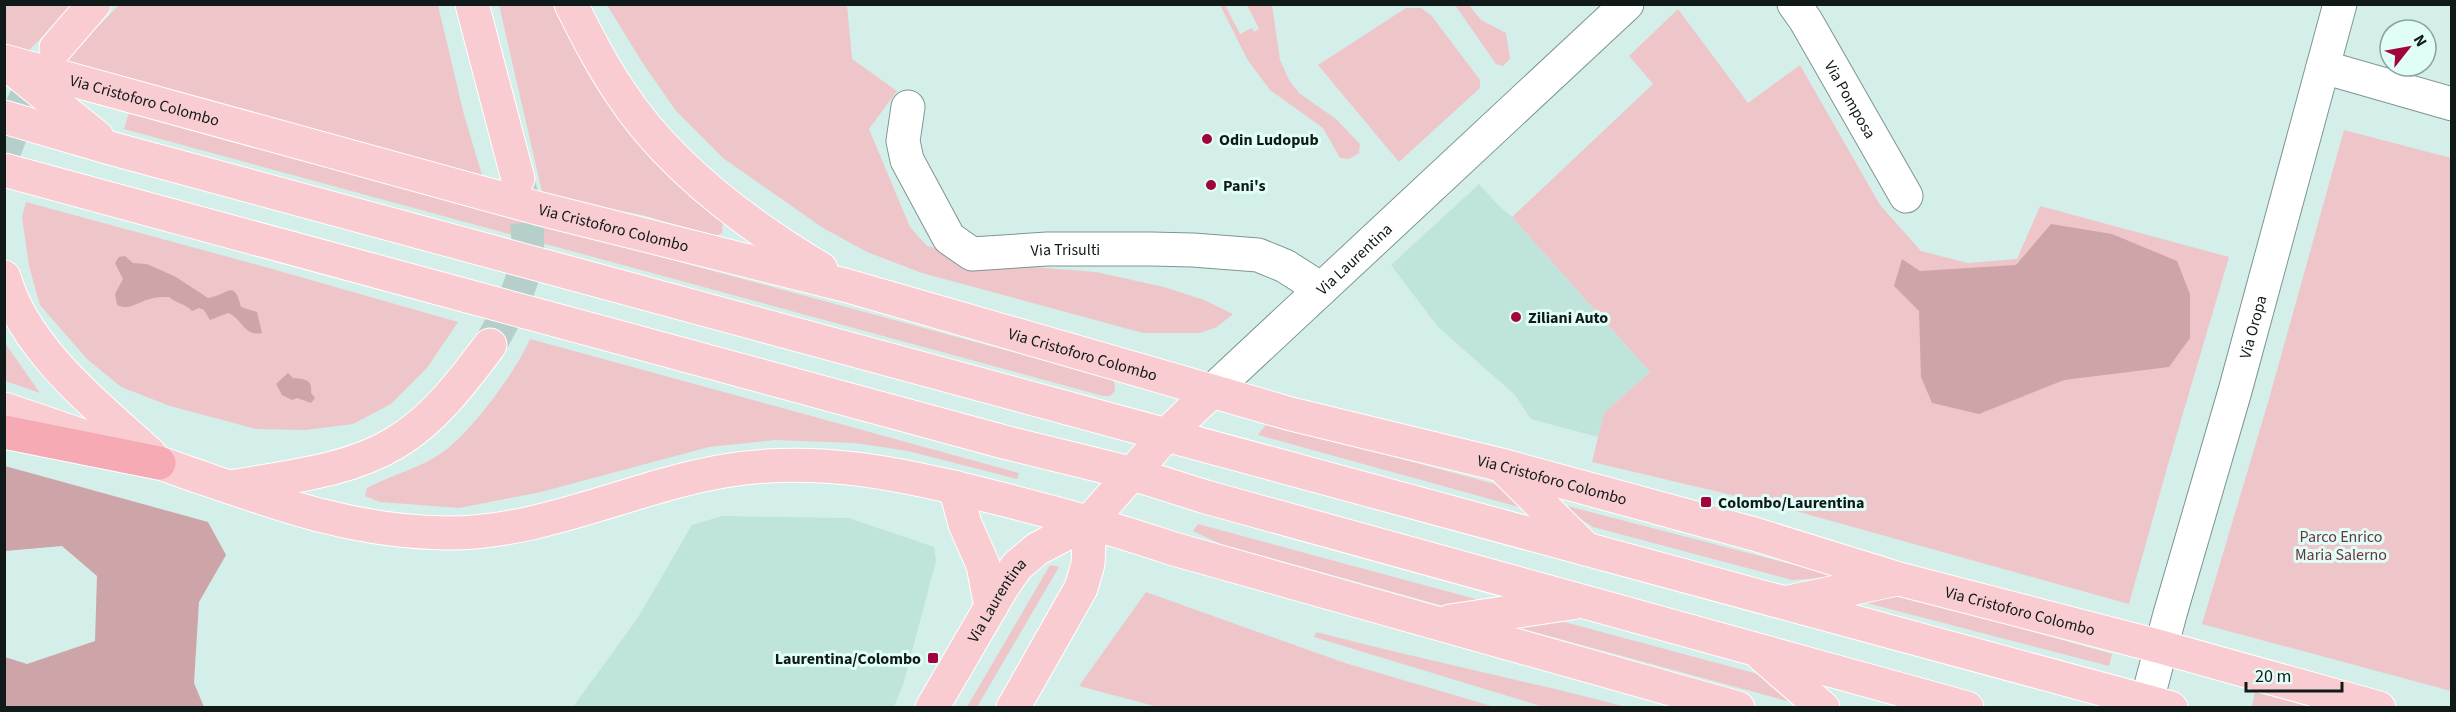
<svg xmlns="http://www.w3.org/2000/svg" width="2456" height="712" viewBox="0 0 2456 712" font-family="'Source Sans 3',sans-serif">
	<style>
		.built { fill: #bfe4dc }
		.green { fill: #eec6ca }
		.forest { fill: #cda5a9 }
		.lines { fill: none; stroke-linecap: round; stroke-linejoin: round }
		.major-tunnel { stroke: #b7cfca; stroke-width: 33; stroke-dasharray: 33 16; stroke-linecap: butt }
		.minor-casing { stroke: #7d9691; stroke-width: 35 }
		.major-casing { stroke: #fff; stroke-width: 35 }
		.highway-casing { stroke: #fff; stroke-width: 35 }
		.minor { stroke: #fff; stroke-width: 33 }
		.major { stroke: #f9ccd2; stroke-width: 33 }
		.highway { stroke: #f5aab4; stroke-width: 33 }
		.poi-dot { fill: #a1033d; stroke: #e1fdf7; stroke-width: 2 }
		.labels { text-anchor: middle; stroke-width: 6; stroke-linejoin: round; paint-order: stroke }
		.street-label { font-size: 16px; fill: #101a18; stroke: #e1fdf7 }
		.poi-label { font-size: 16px; font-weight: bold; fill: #101a18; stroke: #e1fdf7; text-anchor: start }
		.park-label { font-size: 16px; fill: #6a343d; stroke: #e1fdf7 }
	</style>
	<rect width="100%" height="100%" fill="#d4efea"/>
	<path class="built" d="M1479 184 1500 207 1512 217 1650 372 1604 413 1598 437 1531 419 1515 395 1438 327 1391 265Z
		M722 516 849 518 934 547 936 561 903 685 894 707H573L637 619 692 525Z"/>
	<path class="green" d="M4 5H75L23 56 5 50Z
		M119 5H438L464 115 486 188 61 64Z
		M499 5H556L723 222 722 233 715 236 642 215 543 196Z
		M607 5H847L852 59 897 91 869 129 910 227 927 246 1005 265 1096 272 1164 287 1204 300 1233 314 1217 327 1200 333H1143L922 273 867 252 823 228 723 158 676 111 642 62Z
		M1220 5H1225L1240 34 1252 28 1254 32 1259 29 1247 5H1272L1280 60 1289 80 1299 93 1336 119 1360 144 1359 153 1349 159 1340 158 1323 128 1270 90 1247 59Z
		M1455 5H1469L1481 20 1506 33 1510 59 1503 66 1496 64Z
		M1406 8H1421L1431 15 1480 80V88L1399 162 1318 65Z
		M1678 9 1748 103 1800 65 1880 205 1921 251 1968 263 2017 259 2040 206 2229 257 2167 468 2129 604 1774 505 1592 462 1604 413 1650 372 1512 217 1653 84 1629 56Z
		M129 113 1105 377 1114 381 1115 391 1110 396H1103L124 129Z
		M2344 130 2451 158V691L2202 624 2269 399Z
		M26 202 269 268 458 322 427 368 391 404 353 424 305 430 256 429 170 406 121 387 87 359 40 305 29 266 22 217Z
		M530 339 1019 473 1017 479 908 451 855 443 775 440 709 447 541 492 459 508 380 502 365 496 367 488C391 475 421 468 443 452 472 431 515 373 530 339Z
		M4 343H5L40 393 5 381Z
		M1267 423 1495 484 1526 509 1258 435Z
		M1556 503 1840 577 1792 580 1593 527Z
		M1198 524 1494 604 1447 607 1221 544 1193 531Z
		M1050 565 1059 567 977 707H967Z
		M1146 592 1345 663 1495 707H1158L1079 686Z
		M1903 595 2112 654 2109 666 1859 601Z
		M1557 620 1758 674 1798 704 1505 624Z
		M1316 632C1419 659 1523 680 1626 707H1544L1314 637Z
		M2255 692 2312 707H2252Z"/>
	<path class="forest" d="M2051 224 2112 234 2177 261 2190 294V338L2169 367 2064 380 1979 414 1932 403 1921 377 1919 311 1894 286 1902 259 1920 271 2016 265Z
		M125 256 133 263 147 264 176 277 208 298C227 296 234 277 241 307L257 312 262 333C244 337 242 318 228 313L210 320 204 310 199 308 192 311C185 303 177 304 169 297 163 297 156 297 150 299 137 302 130 311 117 305L115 294 123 279 115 263 119 257Z
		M288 373 293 378C304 379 313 379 311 393L315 398 311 403 297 398 292 400 282 395 276 384Z
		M5 466 208 522 226 555 199 602 194 683 204 707H5V657L27 664 95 641 97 576 62 546 5 551Z"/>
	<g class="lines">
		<path class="major-tunnel" d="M4 153 23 103 47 61
			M490 345C527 278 538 257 518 180"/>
		<g class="minor-casing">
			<g id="minor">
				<path id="s1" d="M1794 4 1806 21 1906 196"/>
				<path d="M2323 67 2452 104"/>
				<path id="s2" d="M908 107 903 141 907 160 949 238 972 254 1047 249H1151L1193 250 1258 255 1285 266 1321 289"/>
				<path id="s3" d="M1212 391 1627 4"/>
				<path id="s4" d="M2145 708 2170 614 2235 391 2340 4"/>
			</g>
		</g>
		<g class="major-casing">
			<g id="major">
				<path d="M472 4 518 179"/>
				<path d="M571 4C586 34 601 64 620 92 668 166 746 224 821 269"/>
				<path d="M56 48 94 4"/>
				<path id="s5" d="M4 61 537 208 848 286 1291 414 1501 465 1754 534 1899 579 2161 647 2379 708"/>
				<path d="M14 70 97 137"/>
				<path d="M4 117 110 148 2171 708"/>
				<path d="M4 170 1004 442 1130 473 1206 497 1967 708"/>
				<path d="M4 277C24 349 97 406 150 454"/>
				<path d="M4 409C66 430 127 451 188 473 276 503 352 532 446 533 542 534 631 487 724 471 816 455 904 474 993 497 1054 512 1114 529 1174 549L1738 708"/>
				<path d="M1503 467 1586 549"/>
				<path d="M231 487C285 477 347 472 395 443 434 420 463 381 490 345"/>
				<path d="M955 487 965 524 983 565 991 607"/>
				<path d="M1789 602 1897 579"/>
				<path d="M1450 621 1572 603"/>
				<path d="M1763 656 1823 708"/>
				<path id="s6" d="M932 708 1003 586 1017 566 1037 549 1090 521 1167 434 1212 391"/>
				<path d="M1013 708 1081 588 1088 564 1090 521"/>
			</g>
		</g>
		<g class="highway-casing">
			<path id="highway" d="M4 432 159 463"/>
		</g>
		<use href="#minor" class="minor"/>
		<use href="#major" class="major"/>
		<use href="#highway" class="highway"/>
	</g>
	<g class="poi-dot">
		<circle cx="1207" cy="139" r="6"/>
		<circle cx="1211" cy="185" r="6"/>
		<circle cx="1516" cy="317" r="6"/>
		<rect x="1700" y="496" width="12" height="12" rx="3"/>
		<rect x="927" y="652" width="12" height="12" rx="3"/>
	</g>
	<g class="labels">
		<g class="street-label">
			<text dy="6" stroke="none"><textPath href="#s1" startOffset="111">Via Pomposa</textPath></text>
			<text dy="6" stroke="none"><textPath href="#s5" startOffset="146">Via Cristoforo Colombo</textPath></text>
			<text dy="6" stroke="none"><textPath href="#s5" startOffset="632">Via Cristoforo Colombo</textPath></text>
			<text dy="6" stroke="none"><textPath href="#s2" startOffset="264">Via Trisulti</textPath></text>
			<text dy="6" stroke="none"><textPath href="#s3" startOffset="194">Via Laurentina</textPath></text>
			<text dy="6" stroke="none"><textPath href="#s4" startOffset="396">Via Oropa</textPath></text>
			<text dy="6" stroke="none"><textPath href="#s5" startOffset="1118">Via Cristoforo Colombo</textPath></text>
			<text dy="6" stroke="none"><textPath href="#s5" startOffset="1604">Via Cristoforo Colombo</textPath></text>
			<text dy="6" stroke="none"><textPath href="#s6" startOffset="126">Via Laurentina</textPath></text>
			<text dy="6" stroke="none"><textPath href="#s5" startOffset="2090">Via Cristoforo Colombo</textPath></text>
		</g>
		<g class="poi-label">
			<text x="1219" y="145">Odin Ludopub</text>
			<text x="1223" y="191">Pani's</text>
			<text x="1528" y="323">Ziliani Auto</text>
			<text x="1718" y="508">Colombo/Laurentina</text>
			<text x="921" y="664" text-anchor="end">Laurentina/Colombo</text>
		</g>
		<g class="park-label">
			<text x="2341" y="542">Parco Enrico<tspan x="2341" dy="18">Maria Salerno</tspan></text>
		</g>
	</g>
	<rect width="2456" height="712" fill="none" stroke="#101a18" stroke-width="12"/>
	<g transform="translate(2408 48) rotate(59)"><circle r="28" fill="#e1fdf7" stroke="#8da29e" stroke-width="1.5"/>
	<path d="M0-4.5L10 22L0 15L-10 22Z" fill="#a1033d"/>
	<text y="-9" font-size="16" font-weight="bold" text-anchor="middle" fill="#101a18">N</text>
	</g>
	<path d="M2246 682v9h96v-9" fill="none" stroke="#101a18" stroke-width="3"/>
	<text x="2255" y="682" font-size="18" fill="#101a18" stroke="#e1fdf7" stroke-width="4.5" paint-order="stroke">20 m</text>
</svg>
